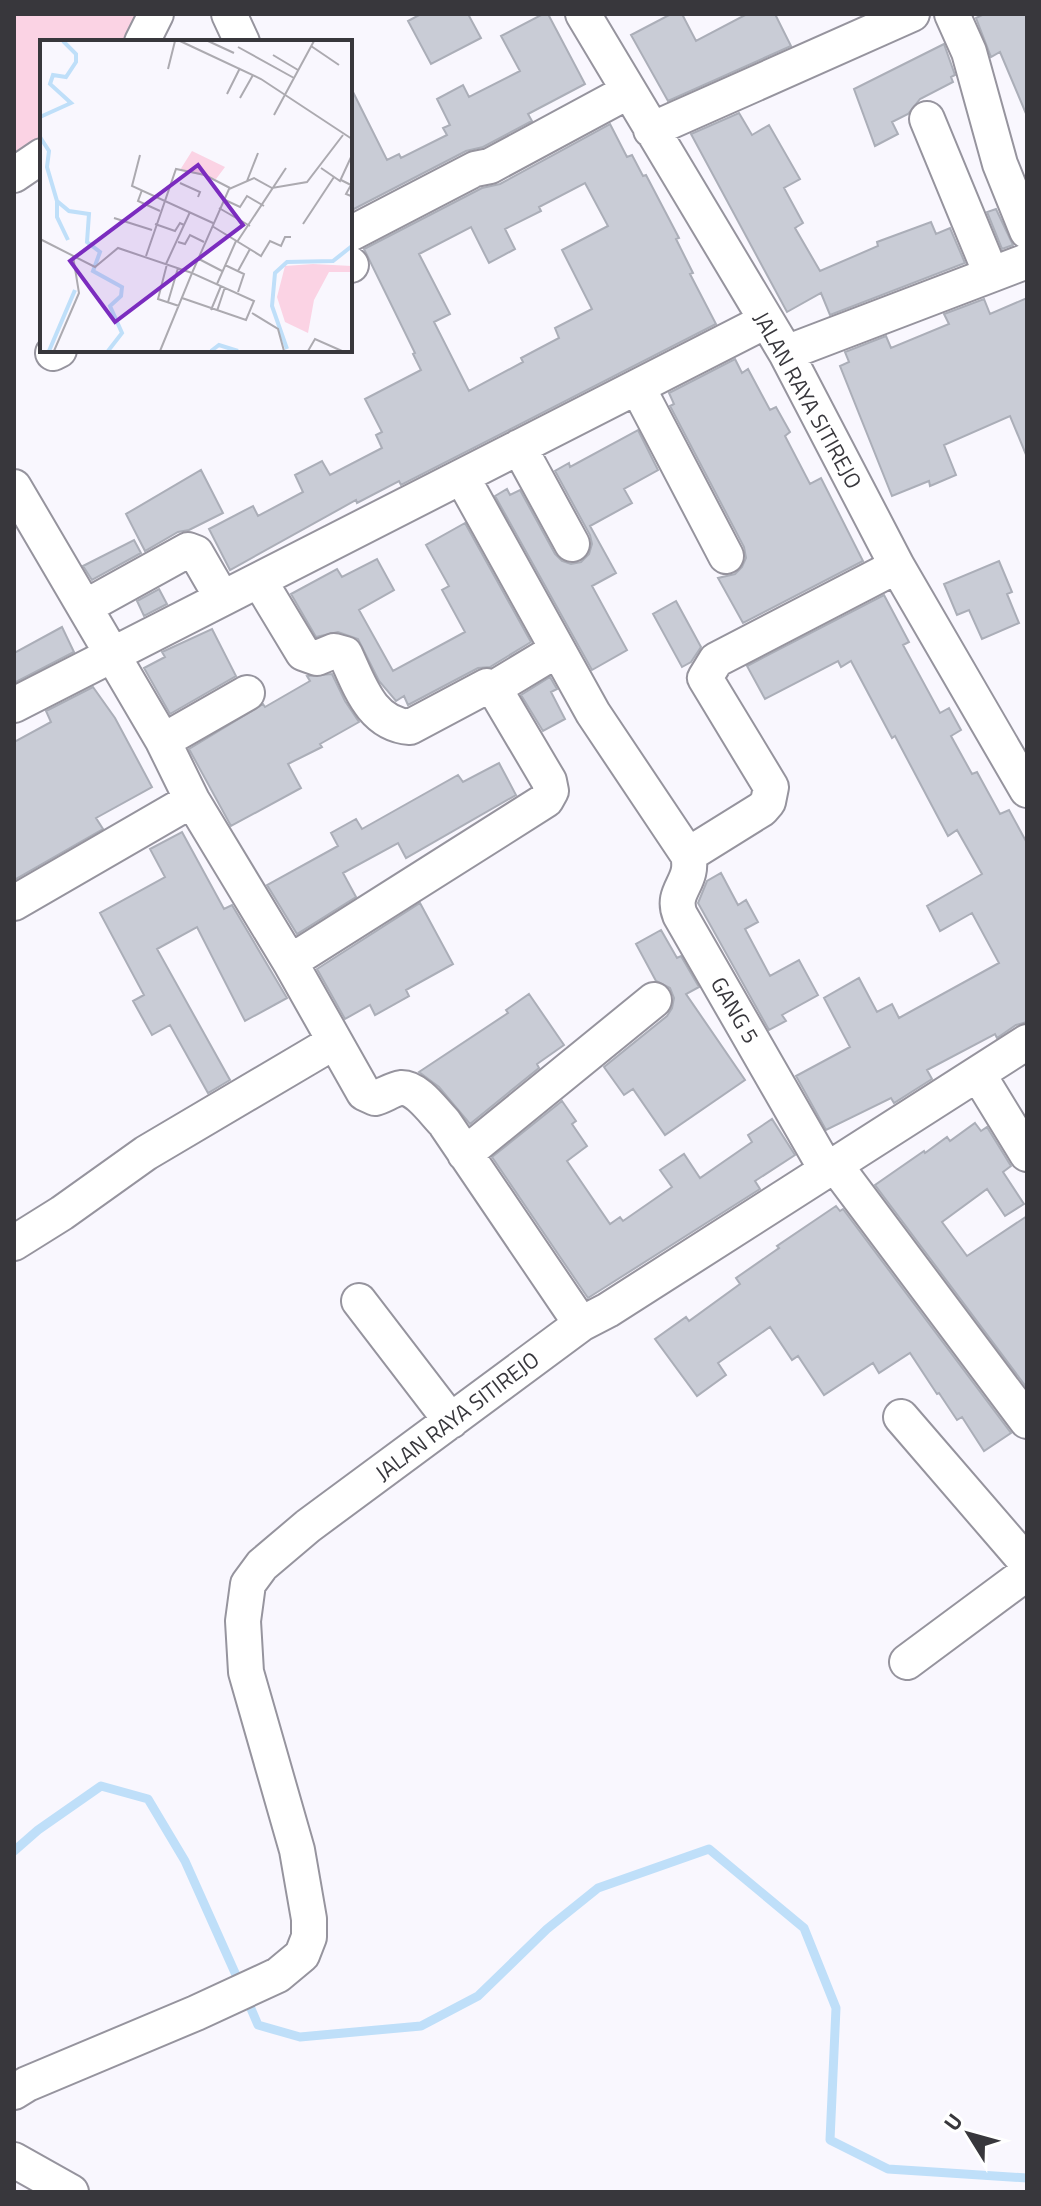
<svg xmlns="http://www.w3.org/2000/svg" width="1041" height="2206" viewBox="0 0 1041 2206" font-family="'Titillium Web',sans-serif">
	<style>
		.green { fill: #fbd3e4 }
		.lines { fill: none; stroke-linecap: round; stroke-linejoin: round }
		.stream { stroke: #bfdff9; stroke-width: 9 }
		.building { fill: #c9ccd6; stroke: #abaeb8; stroke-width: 2; fill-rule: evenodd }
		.minor-casing { stroke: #96949e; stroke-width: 38 }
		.minor { stroke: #fff; stroke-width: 34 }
		.labels { text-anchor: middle; stroke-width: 6; stroke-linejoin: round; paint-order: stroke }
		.street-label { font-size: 22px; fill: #38373c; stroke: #fff }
		.inset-river { fill: none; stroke: #bfdff9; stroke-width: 4 }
		.inset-road { fill: none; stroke: #acaab0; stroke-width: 2 }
		.view { fill: #7b2cbf; fill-opacity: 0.15; stroke: #7b2cbf; stroke-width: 4 }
		.inset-edge { fill: none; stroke: #38373c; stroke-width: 4 }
	</style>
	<rect width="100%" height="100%" fill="#f9f7fe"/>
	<path class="green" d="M14 14H146L132 42H42V148L14 167Z"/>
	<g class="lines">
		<path class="stream" d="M14 1851 38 1830 101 1786 148 1799 185 1861 240 1984
			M246 1997 258 2025 300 2037 421 2026 478 1996 547 1929 598 1888 709 1849 804 1928 836 2008 830 2140 888 2169 1027 2178"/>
	</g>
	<path class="building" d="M421 14H468L481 38 431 64 408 21Z
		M543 14H548L585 84 528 114 532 121 483 147 466 151 350 211V86L387 160 399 154 401 158 447 135 443 128 450 125 437 99 463 85 469 97 520 71 501 36Z
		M671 14H682L696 41 747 14H775L791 46 668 101 631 35Z
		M984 14H1027V116L1000 52 991 57 976 18Z
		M944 44 955 75 951 77 953 82 920 99 908 114 892 122 898 134 875 146 854 89Z
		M739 113 752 135 769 125 800 179 784 188 803 223 795 228 820 271 878 246 877 242 931 222 936 234 950 228 965 263 830 315 821 293 787 312 691 134Z
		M610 124 627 157 632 155 643 176 646 175 679 238 676 239 693 273 690 274 716 324 401 485 399 481 357 503 356 500 230 570 209 529 253 506 258 516 303 492 295 475 322 461 330 475 382 448 376 435 382 432 365 399 421 370 413 354 415 353 364 249 482 188 500 184ZM585 183 608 226 562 250 592 309 555 328 559 338 521 358 523 362 469 391 434 322 450 314 419 254 471 227 489 263 515 249 505 229 541 211 539 207Z
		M996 209 1013 245 1002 249 987 212Z
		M1027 298V457L1010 416 944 445 956 475 930 486 929 481 892 496 840 366 849 362 845 352 886 336 891 348 949 324 944 314 984 299 990 314Z
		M735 359 742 373 748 369 770 410 776 407 790 432 785 436 810 484 821 478 863 561 743 623 718 578 735 574 742 567 746 558 744 547 670 406 674 404 669 393Z
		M638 430 658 470 624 489 632 503 590 526 616 573 592 586 627 650 592 670 495 496 507 489 510 495 520 490 555 554 562 561 571 564 581 562 589 554 592 544 590 535 555 471 569 463 570 467Z
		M201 470 223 513 189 530 178 532 145 551 126 514Z
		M465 523 531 642 490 667 478 668 408 705 404 696 396 701 379 681 358 639 338 632 316 637 291 594 337 569 342 577 377 559 394 590 359 610 393 671 465 632 442 590 449 586 426 545Z
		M134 540 141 553 92 580 83 566Z
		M999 561 1012 592 1007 594 1019 623 982 639 969 610 957 615 944 584Z
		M159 589 167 604 144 616 137 601Z
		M884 595 909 642 903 645 940 713 949 708 961 730 951 736 972 774 977 772 1000 814 1009 810 1027 843V1022L1016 1025 997 1038 995 1034 927 1070 932 1079 894 1103 891 1098 826 1130 796 1076 850 1047 824 998 859 978 877 1012 892 1004 899 1018 999 963 972 913 940 931 927 906 982 874 957 830 948 836 895 736 892 738 851 661 841 667 838 661 765 699 747 666Z
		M676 601 701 647 691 662 682 667 653 614Z
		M62 627 74 652 14 683V653Z
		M212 629 236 676 170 714 144 668 165 657 162 652Z
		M332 674 345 701 359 722 320 744 322 747 288 764 301 788 231 826 189 749 263 704 265 707 310 681 307 676Z
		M550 677 557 689 551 692 565 719 543 731 521 695Z
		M93 687 115 718 152 787 96 818 103 829 14 880V742L51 722 46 711Z
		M499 763 516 795 406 858 398 843 343 873 356 897 297 934 267 885 338 846 331 833 356 819 362 829 458 775 463 782Z
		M182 832 224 909 232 905 287 998 245 1021 197 927 157 949 230 1080 208 1093 170 1025 152 1035 133 1001 144 995 100 913 165 877 150 849Z
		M721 873 738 905 746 900 758 922 745 929 770 976 799 960 818 995 782 1015 786 1021 769 1030 698 903 707 881Z
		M420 903 453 964 406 990 409 996 375 1015 370 1005 345 1019 317 969Z
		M661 930 677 958 681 956 699 987 686 994 745 1080 665 1135 633 1089 624 1095 604 1067 667 1016 672 1008 674 998 670 988 656 981 636 944Z
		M529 994 564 1045 537 1064 539 1068 470 1124 439 1087 419 1072 508 1013 506 1010Z
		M562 1101 576 1121 572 1124 587 1146 567 1161 610 1224 620 1217 623 1221 672 1187 660 1170 684 1154 700 1178 752 1142 748 1135 772 1119 795 1155 755 1181 760 1189 588 1298 492 1157Z
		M975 1123 981 1131 987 1127 1011 1166 1003 1172 1024 1204 1005 1216 987 1189 942 1222 967 1256 1027 1216V1388L875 1185 924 1151 925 1153 947 1137 950 1141Z
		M836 1206 840 1211 843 1209 1011 1433 984 1451 962 1417 957 1420 939 1393 937 1394 910 1353 879 1373 873 1363 824 1395 798 1356 792 1360 770 1327 718 1363 726 1375 697 1396 655 1339 686 1317 689 1321 740 1284 736 1278 779 1248 777 1246Z"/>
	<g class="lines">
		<g class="minor-casing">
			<path id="minor" d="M229 14 242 42
				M583 14 786 353 897 566 1027 790
				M952 14 969 52 1000 164 1027 231
				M142 42 156 14
				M927 119 991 274
				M651 130 912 14
				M14 175 42 156
				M350 234 475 169 490 166 629 91
				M350 264 351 265
				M53 353 59 350
				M786 353 1027 261
				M638 388 726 556
				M519 447 572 544
				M462 477 593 713 688 855C695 883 670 890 680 915L826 1169
				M14 487 163 741 192 800 290 962 364 1093 375 1098C383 1096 393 1089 401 1088 417 1087 434 1112 444 1122L581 1324
				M259 580 303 653 317 658 334 651 345 654C360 686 371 724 410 727L487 686 494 688
				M85 607 188 550 196 553 222 598
				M14 705 766 321
				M163 741 247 693
				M688 855 762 809 768 802 771 787 705 678 716 660 897 566
				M14 903 192 800
				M290 962 546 800 551 791 549 781 494 688 557 650
				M978 1074 1027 1154
				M465 1154 654 1000
				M835 1165 1027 1421
				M14 1243 62 1213 146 1153 334 1042
				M359 1301 451 1421
				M901 1417 1027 1563
				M907 1662 1027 1573
				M14 2092 27 2084 196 2013 278 1975 302 1955 309 1937V1919L297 1850 246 1672 243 1621 248 1584 262 1565 308 1526 581 1324 608 1310 1027 1042
				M14 2160 71 2192"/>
		</g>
		<use href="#minor" class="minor"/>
	</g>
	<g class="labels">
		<g class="street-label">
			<text transform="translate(808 400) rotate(61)" y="8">JALAN RAYA SITIREJO</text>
			<text transform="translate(735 1010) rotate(60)" y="8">GANG 5</text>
			<text transform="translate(457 1416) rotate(-37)" y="8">JALAN RAYA SITIREJO</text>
		</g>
	</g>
	<g transform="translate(40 40)">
		<rect width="312" height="312" fill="#f9f7fe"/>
		<path d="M152 111 185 127 176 139 140 130ZM273 224 312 226V232H289L274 260 268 293 245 282 237 257 245 226Z" fill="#fbd3e4"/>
		<path class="inset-river" d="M0 77 31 63 10 44 13 35 26 37 36 22V14L23 1M0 97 9 111 7 127 17 161 29 171 49 174 47 202 60 212 53 231 82 247 81 256 70 266 82 293 68 311M17 161V177L28 200M247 309 232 266 235 233 247 222 293 221 312 206M9 311 35 250M171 311 179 305 198 311"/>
		<path class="inset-road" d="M140 1 221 39 312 99M168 1 194 13M271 6 299 25M198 7 254 38M233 15 258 30M128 29 135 1M187 54 200 28M200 58 213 35M234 75 274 1M100 115 92 146 173 183M281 128 300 141 312 115M301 140 311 145 306 154 311 156M207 141 218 113M140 143 160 152 158 157M102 150 98 161 120 171M183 159 200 167 207 156 224 166M179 168 210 186M74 178 112 190M115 184 135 191 140 183 144 185M263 184 294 137M172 186 221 216 230 201 241 206 245 197H251M0 199 55 227 78 208 152 233 189 149 214 138 232 148 267 142 303 95M138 202 145 204 150 195 164 202M197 202 246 128M106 216 136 129 165 135 190 148M157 218 182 231M126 224 150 172M127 224 118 259 139 266M185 225 204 234 198 252M198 231 210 209M177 244 196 201M128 262 138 228M171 270 181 246M177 271 185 247M212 273 238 289 244 311M14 311 39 253 33 216M120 311 152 233 214 261 206 280 142 258M268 311 275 299 302 311"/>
		<path class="view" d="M158 125 203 185 75 282 30 221Z"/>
		<rect width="312" height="312" class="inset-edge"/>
	</g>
	<rect width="1041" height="2206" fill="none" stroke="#38373c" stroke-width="32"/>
	<g transform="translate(969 2134) rotate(307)" stroke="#ffffff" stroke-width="6" paint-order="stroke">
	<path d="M0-6L14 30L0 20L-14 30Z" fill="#38373c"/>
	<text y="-12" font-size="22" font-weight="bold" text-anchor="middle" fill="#38373c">U</text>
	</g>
</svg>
